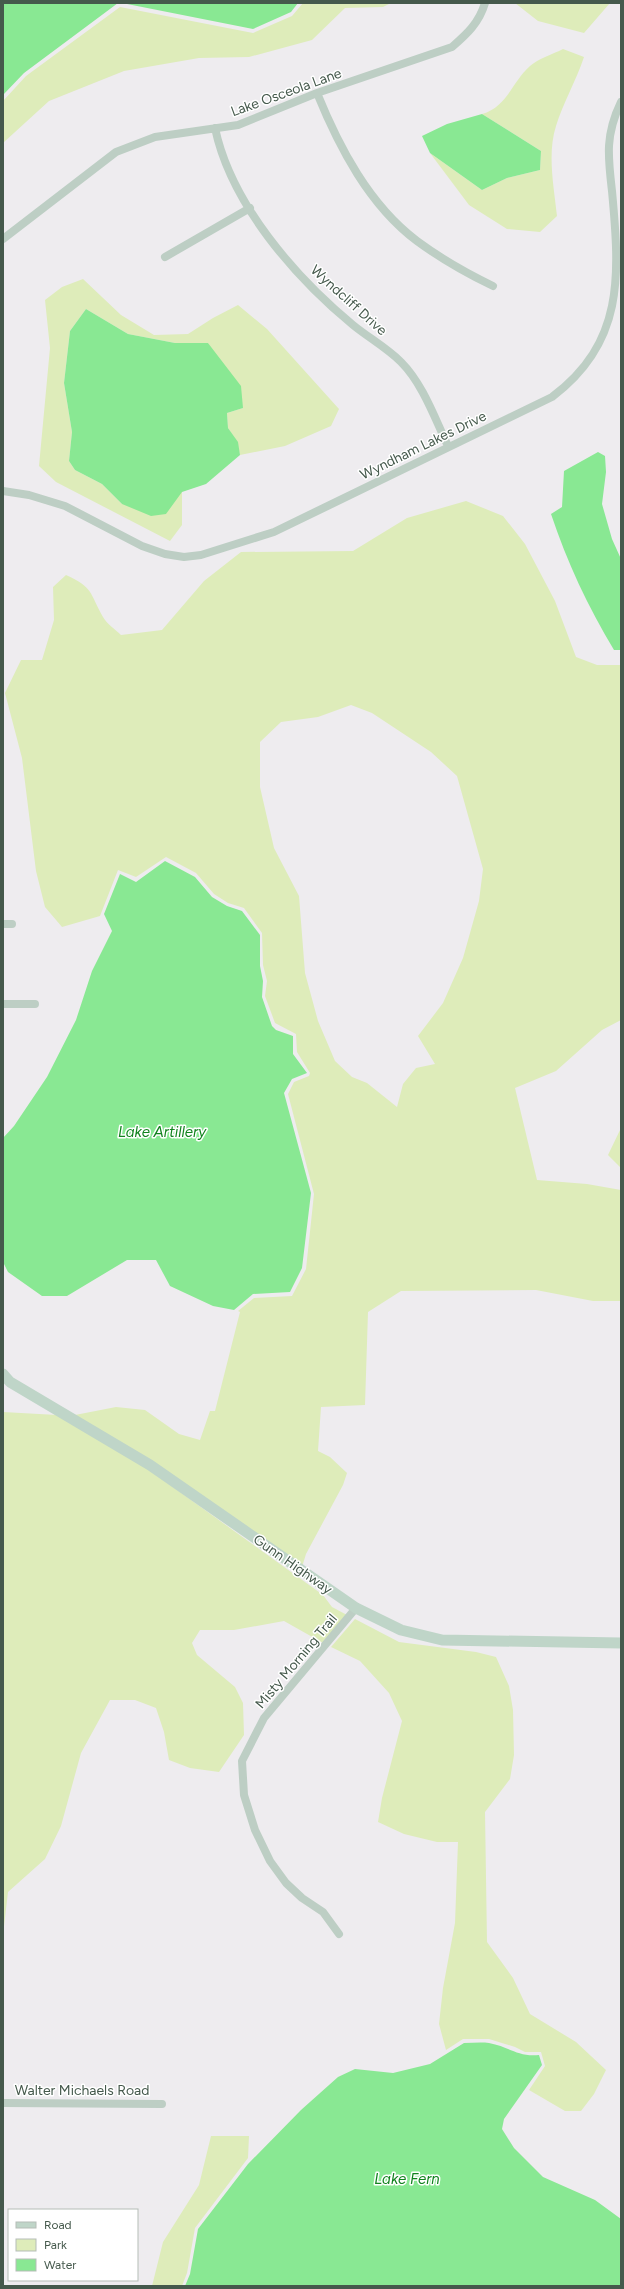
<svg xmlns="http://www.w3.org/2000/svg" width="624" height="2289" viewBox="0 0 624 2289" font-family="Figtree,sans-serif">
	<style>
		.green { fill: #deecba; fill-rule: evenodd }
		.water { fill: #89e893 }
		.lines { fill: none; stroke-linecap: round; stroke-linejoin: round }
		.minor { stroke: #bdcec4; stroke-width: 8 }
		.secondary { stroke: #bfd5c8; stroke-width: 11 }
		.labels { text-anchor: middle; stroke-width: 3; stroke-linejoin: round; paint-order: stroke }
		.street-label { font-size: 14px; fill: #45594c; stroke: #fff }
		.water-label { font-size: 15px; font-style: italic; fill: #11831e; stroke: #fff }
	</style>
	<rect width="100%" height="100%" fill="#eeecef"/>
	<path class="green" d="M303 3H391L383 7 345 8 312 40 249 57 199 58 124 71 49 101 3 143V101L26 76 120 7 253 33 292 16Z
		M515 3H610L584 33 538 21Z
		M563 49 584 57C576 81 563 103 556 126 547 154 554 187 557 216L540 232 507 229 469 205 430 153 482 190 507 178 540 170 541 151 482 114C507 107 512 82 530 66 538 59 553 54 563 49Z
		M83 279 121 315 154 335 188 334 213 318 238 305 267 329 339 409 331 426 285 446 240 455 237 442 228 428 227 413 243 408 208 343H175L128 334 86 309 70 331 64 383 72 432 69 461 75 470 102 484 122 504 182 492V525L170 541 56 482 39 466 50 348 45 300 62 287Z
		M466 501 503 516 525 544 555 601 576 657 597 665H621V1020L602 1030 556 1071 515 1088 537 1180 587 1184 621 1190V1301H593L536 1290 401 1291 368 1312 365 1405 321 1407 318 1451 330 1457 347 1473 343 1485 306 1554 302 1567 75 1415 116 1407 145 1410 179 1434 200 1440 210 1411H215L240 1312 238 1311 254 1298 292 1296 306 1269 314 1194 288 1094 294 1082 309 1076 310 1073 297 1052 296 1034 275 1023 265 996 267 981 263 965 262 933 244 908 228 903 214 894 196 873 166 857 136 877 118 870 100 916 62 927 45 907 36 871 22 758 5 693 21 660H42L54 620 53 587 66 575C94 588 89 592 103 617 107 624 115 629 121 635L162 630 204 581 241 552 353 551 407 518ZM351 705 372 713 431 752 457 776 483 869 479 901 463 958 443 1003 418 1036 435 1064 416 1068 403 1084 397 1107 367 1083 352 1077 335 1061 318 1021 305 973 299 896 274 848 260 787V742L281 722 318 717Z
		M621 1128V1168L608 1155Z
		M3 1412 57 1415 148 1469 323 1595 332 1607 347 1615 323 1643 284 1621 234 1630H200L192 1643 197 1655 235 1687 243 1703 244 1735 219 1772 190 1768 169 1760 164 1732 156 1708 135 1700H110L81 1753 61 1826 45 1859 8 1892 3 1935Z
		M355 1619 399 1642 476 1652 496 1657 509 1686 513 1710 514 1755 510 1779 485 1812 487 1942 513 1978 530 2014 576 2042 606 2070 594 2094 581 2111H565L529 2090 545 2066 541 2052H525L515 2047 489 2039H463L446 2050 439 2024 443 1988 455 1923 458 1842H437L404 1834 378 1822 382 1798 402 1721 389 1693 360 1661 331 1647Z
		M211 2136H249L248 2158 195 2228 187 2273 182 2286H152L163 2242 199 2185Z"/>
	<path class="water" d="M3 3H118L24 73 3 95Z
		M122 3H298L291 12 253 29Z
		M482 114 541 151 540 170 507 178 482 190 430 153 422 136 447 124Z
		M86 309 128 334 175 343H208L241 386 243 408 227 413 228 428 238 442 240 455 206 484 182 492 166 514 151 516 122 504 102 484 75 470 69 461 72 432 64 383 70 331Z
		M598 452 605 456 606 472 602 504 612 539 621 559V650H614C588 607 567 562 551 514L562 507 564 471Z
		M165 861 195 877 212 897 227 906 242 911 260 935V966L263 981 262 997 272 1026 276 1030 293 1036V1054L307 1073 292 1079 284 1093 311 1193 302 1268 290 1292 253 1294 234 1310 213 1306 170 1286 156 1260H127L67 1296H42L8 1272 3 1262V1138L14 1126 47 1077 76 1020 92 971 112 931 104 914 120 874 136 882Z
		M464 2043C472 2043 481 2042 489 2043 510 2047 517 2057 539 2055L542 2065 504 2119 502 2129 514 2148 543 2177 595 2200 621 2219V2286H185L190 2274 198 2229 248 2164 301 2110 338 2077 355 2069 393 2073 430 2064Z"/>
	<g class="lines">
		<path class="minor" d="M317 93C339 147 369 205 417 241 440 258 466 273 493 286
			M215 128C231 204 295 277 353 325 369 338 387 348 401 362 423 384 435 419 448 446
			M3 239 116 152 155 137 238 125 317 93 452 47C467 34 479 23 485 3
			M165 257 250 208
			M3 491 29 495 65 506 142 546 165 554 184 557 201 555 274 532 552 397C624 343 620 277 612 191 608 157 605 135 621 102
			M3 924H12
			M3 1004H35
			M339 1934 323 1912 302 1898 286 1883 270 1861 255 1830 244 1795 242 1761 264 1718 356 1608
			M3 2103 162 2104"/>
		<path class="secondary" d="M3 1374 10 1382 150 1465 356 1608 401 1630 442 1640 621 1643"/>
	</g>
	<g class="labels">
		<g class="street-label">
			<text transform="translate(286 92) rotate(-20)" y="5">Lake Osceola Lane</text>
			<text transform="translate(349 300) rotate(42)" y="5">Wyndcliff Drive</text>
			<text transform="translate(423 445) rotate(-26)" y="5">Wyndham Lakes Drive</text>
			<text transform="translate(293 1564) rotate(35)" y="5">Gunn Highway</text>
			<text transform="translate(296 1661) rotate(-50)" y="5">Misty Morning Trail</text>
			<text x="82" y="2095">Walter Michaels Road</text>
		</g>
		<g class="water-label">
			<text x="162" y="1137">Lake Artillery</text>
			<text x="407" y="2184">Lake Fern</text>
		</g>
	</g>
	<rect width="624" height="2289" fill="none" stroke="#45594c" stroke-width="8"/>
	<rect x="8" y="2209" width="130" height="72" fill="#ffffff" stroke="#b5bdb7"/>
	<rect x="16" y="2222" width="20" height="6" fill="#bfd5c8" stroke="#b5bdb7"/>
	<text x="44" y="2229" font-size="12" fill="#45594c">Road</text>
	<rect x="16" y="2239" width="20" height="12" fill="#deecba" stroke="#b5bdb7"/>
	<text x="44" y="2249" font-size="12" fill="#45594c">Park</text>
	<rect x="16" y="2259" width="20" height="12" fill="#89e893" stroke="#b5bdb7"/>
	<text x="44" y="2269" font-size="12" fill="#45594c">Water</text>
</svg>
